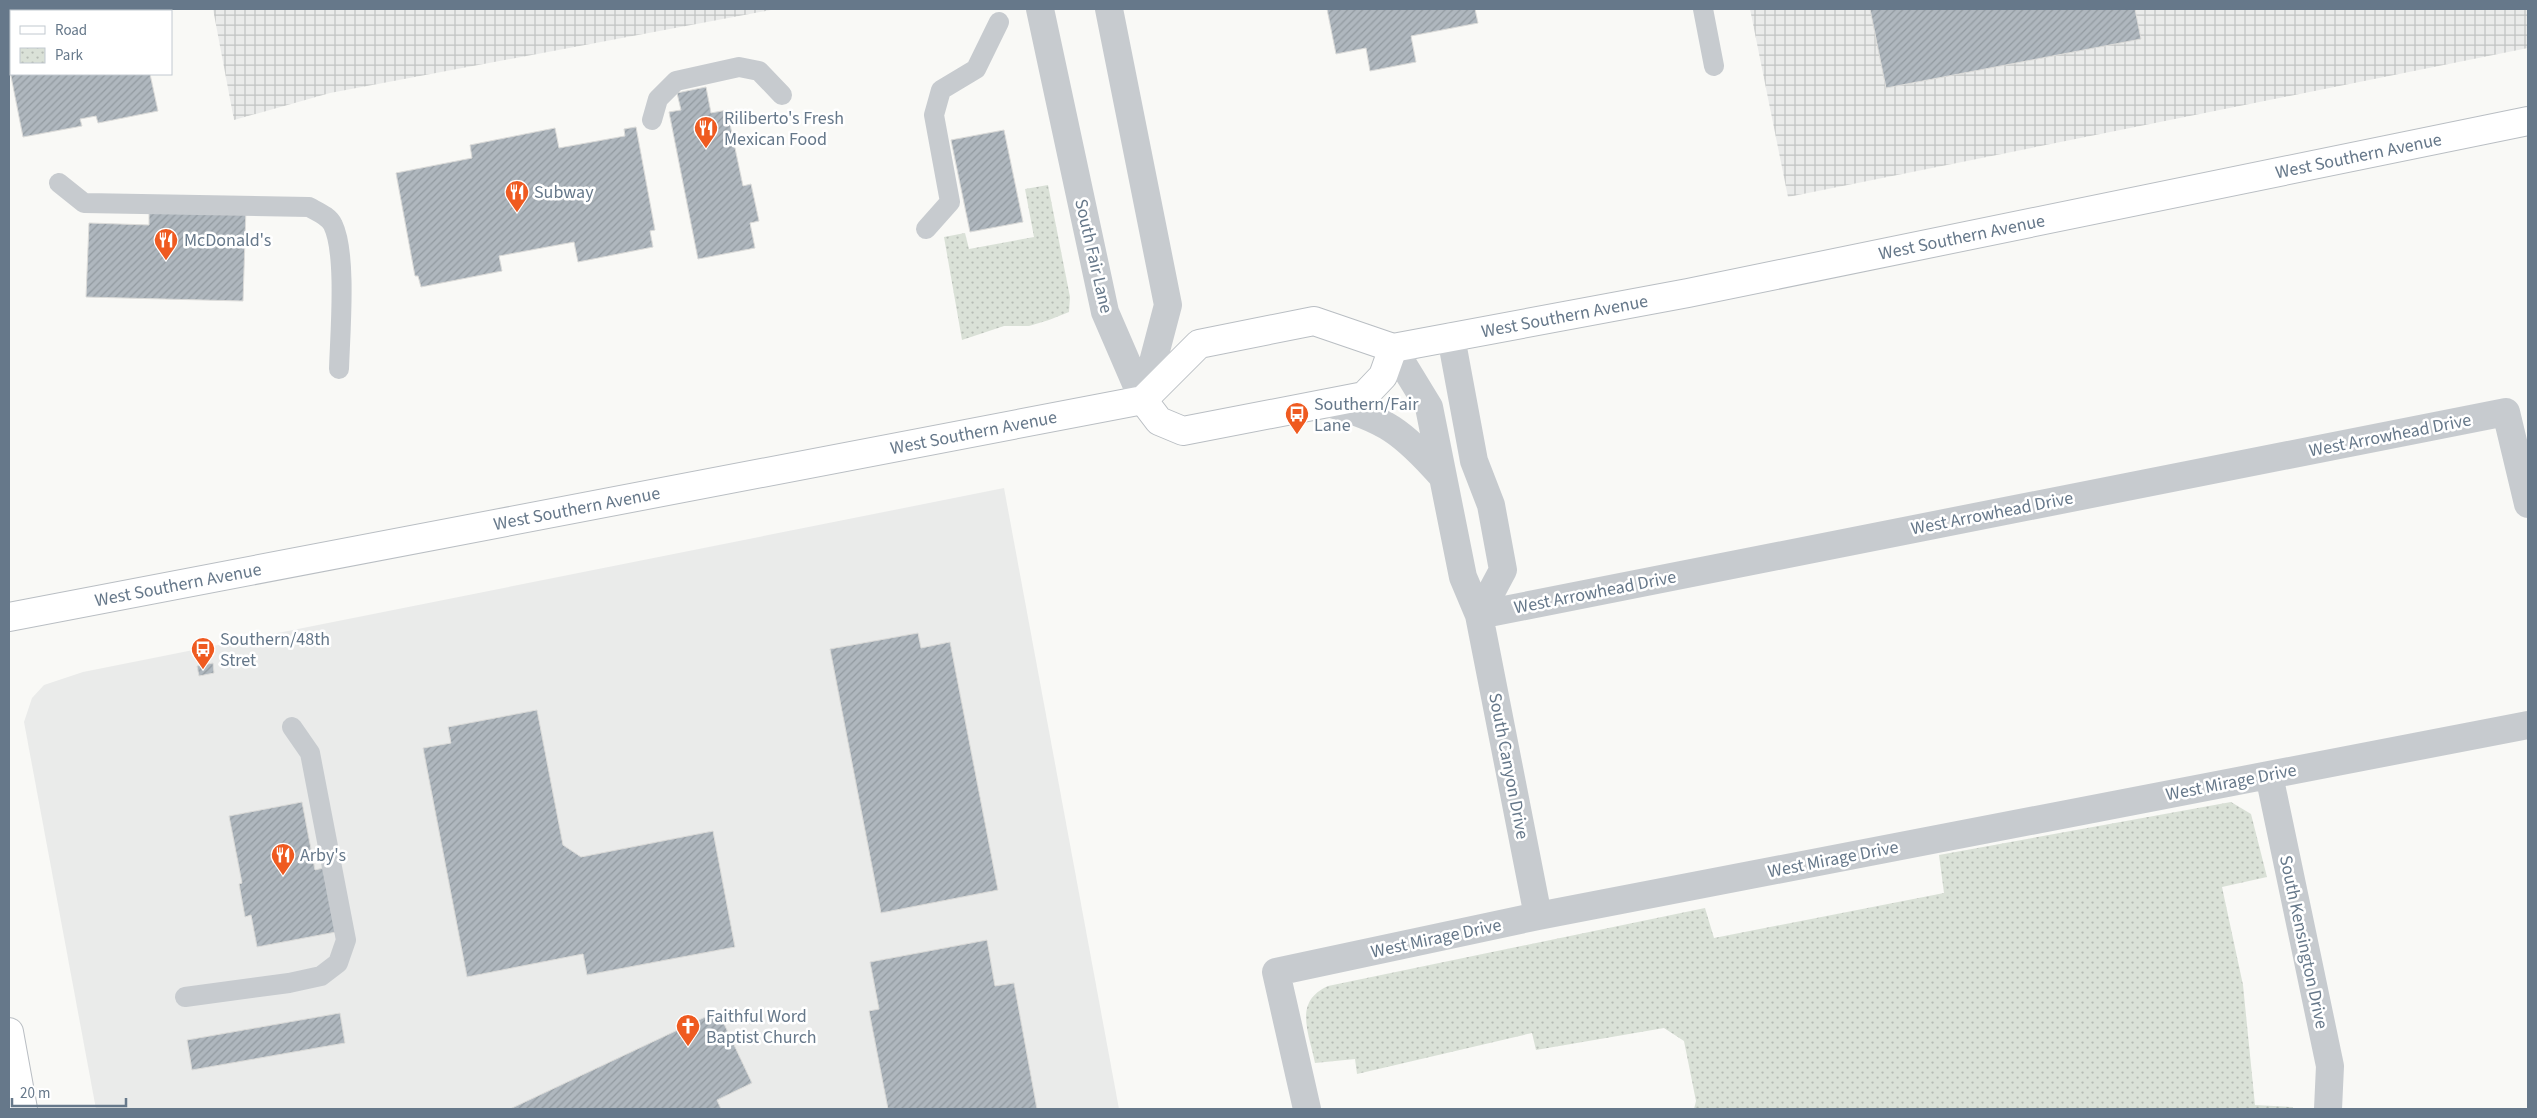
<svg xmlns="http://www.w3.org/2000/svg" width="2537" height="1118" viewBox="0 0 2537 1118" font-family="'Source Sans 3',sans-serif">
	<style>
		.built { fill: #eaebea }
		.industrial { fill: url(#industrial-grid) }
		.park { fill: url(#park-dots) }
		.building { fill: url(#building-hatch); stroke: #dbdbd9 }
		.lines { fill: none; stroke-linecap: round; stroke-linejoin: round }
		.secondary-casing { stroke: #b9bec3; stroke-width: 30 }
		.lane { stroke: #c7cbcf; stroke-width: 20 }
		.street { stroke: #c7cbcf; stroke-width: 28 }
		.secondary { stroke: #fff; stroke-width: 28 }
		.labels { text-anchor: middle; stroke-width: 5; stroke-linejoin: round; paint-order: stroke }
		.poi-label { font-size: 18px; fill: #66788a; stroke: #fff; text-anchor: start }
		.street-label { font-size: 18px; fill: #66788a; stroke: #fff }
	</style>
	<defs>
		<pattern id="industrial-grid" width="8" height="8" patternUnits="userSpaceOnUse" patternTransform="scale(1.25)"><rect width="8" height="8" fill="#eaebea"/><path d="M0 4h8M4 0v8" fill="none" stroke="#c1c3c3"/></pattern>
		<pattern id="park-dots" width="8" height="8" patternUnits="userSpaceOnUse" patternTransform="scale(1.25)"><rect width="8" height="8" fill="#dae1d7"/><path d="M2 2h.1M6 6h.1" fill="none" stroke="#b5bbb4" stroke-width="1.8" stroke-linecap="round"/></pattern>
		<pattern id="building-hatch" width="6" height="6" patternUnits="userSpaceOnUse" patternTransform="scale(1.25)"><rect width="6" height="6" fill="#afb7be"/><path d="M-1 1l2-2M0 6l6-6M5 7l2-2" fill="none" stroke="#929aa0"/></pattern>
	</defs>
	<rect width="100%" height="100%" fill="#f9f9f6"/>
	<path class="built" d="M1004 488 1119 1109H96L24 722 32 698 44 685 83 672Z"/>
	<path class="industrial" d="M213 9H776L330 93 234 120Z
		M1750 9H2528V48L1788 197Z"/>
	<path class="park" d="M1048 185 1070 297 1069 312 1049 320 1029 326H1004L962 340 944 237 965 233 969 249 1034 237 1025 189Z
		M2231 802 2251 814 2267 877 2222 887 2243 985 2255 1105 2293 1107V1109H1694L1696 1101 1684 1041 1664 1028 1536 1050 1532 1033 1357 1074 1355 1059 1315 1063C1309 1032 1293 1002 1328 986L1705 908 1714 938 1944 893 1939 855Z"/>
	<path class="building" d="M1327 9H1475L1478 23 1411 36 1416 62 1370 71 1366 48 1336 54Z
		M1870 9H2135L2141 39 1886 88Z
		M9 66H11V74H150L158 111 98 123 96 116 80 119 82 126 23 137Z
		M706 87 711 113 727 110 743 186 751 184 759 221 750 223 755 248 698 259 669 112 681 110 677 93Z
		M636 127 655 230 650 231 653 247 578 262 574 242 499 256 502 271 421 287 418 276H415L396 173 472 158 470 145 555 128 559 148 625 136 624 129Z
		M1004 130 1023 222 970 232 951 140Z
		M149 205 246 208 243 301 86 297 89 223 149 225Z
		M918 633 921 648 950 642 998 890 881 913 830 649Z
		M213 663 214 673 199 676 197 666Z
		M537 710 563 845 581 857 713 831 735 947 587 975 583 954 467 977 423 748 451 743 448 727Z
		M302 802 315 870 323 868 336 932 257 947 251 915 245 917 239 884 242 883 229 816Z
		M987 940 995 986 1014 983 1037 1109H888L869 1011 879 1009 870 962Z
		M718 1011 752 1083 717 1100 721 1109H510Z
		M340 1013 345 1043 192 1070 187 1040Z"/>
	<g class="lines">
		<g class="secondary-casing">
			<g id="secondary">
				<path d="M1143 400 1159 421 1183 431 1328 403 1364 396 1383 376 1393 348"/>
				<path id="s1" d="M9 617 1143 400 1199 344 1314 321 1393 348 1688 293 2528 121"/>
				<path d="M9 1032 23 1109"/>
			</g>
		</g>
		<path class="lane" d="M1703 9 1714 66
			M652 120 658 99 676 81 739 67 759 71 782 95
			M59 183 84 203 309 207C318 212 329 216 333 225 347 254 340 334 339 369
			M926 229 950 202 934 115 941 90 976 69 999 22
			M185 997 289 983 321 976 338 963 346 940 310 753 292 727"/>
		<path class="street" d="M1040 9 1105 312 1143 400
			M1109 9 1168 305 1143 400
			M1451 337 1474 461 1491 505 1503 570 1479 615
			M1393 348 1429 407 1463 577 1479 615 1538 916
			M1328 403C1385 419 1403 432 1442 476
			M1479 615 2506 412 2528 504
			M2269 775 2330 1066 2328 1109
			M1307 1109 1276 972 1538 916 2528 725"/>
		<use href="#secondary" class="secondary"/>
	</g>
	<defs>
		<g id="restaurant-pin" transform="scale(1.25)"><path d="M0 17L-7.5 6A9.5 9.5 0 1 1 7.5 6Z" fill="#ef5a20" stroke="#fff"/><path d="M-5-6h1v4h1v-4h1v4h1v-4h1v5L-1.5 .5V6h-2V.5L-5-1ZM5-6V6H3V1.5H1.5Q1.5-4 5-6Z" fill="#fff"/></g>
		<g id="bus-pin" transform="scale(1.25)"><path d="M0 17L-7.5 6A9.5 9.5 0 1 1 7.5 6Z" fill="#ef5a20" stroke="#fff"/><path d="M-5-6H5V4H4V6H2V4H-2V6H-4V4H-5ZM-3.5-4V0h7V-4ZM-3.5 1.2v1.5H-2V1.2ZM2 1.2v1.5H3.5V1.2Z" fill="#fff"/></g>
		<g id="church-pin" transform="scale(1.25)"><path d="M0 17L-7.5 6A9.5 9.5 0 1 1 7.5 6Z" fill="#ef5a20" stroke="#fff"/><path d="M-1.2-6h2.4v3.5h3.3v2.4h-3.3V6h-2.4V-.1h-3.3v-2.4h3.3Z" fill="#fff"/></g>
	</defs>
	<g fill-rule="evenodd">
		<use href="#restaurant-pin" x="706" y="128"/>
		<use href="#restaurant-pin" x="517" y="192"/>
		<use href="#restaurant-pin" x="166" y="240"/>
		<use href="#bus-pin" x="1297" y="414"/>
		<use href="#bus-pin" x="203" y="649"/>
		<use href="#restaurant-pin" x="283" y="855"/>
		<use href="#church-pin" x="688" y="1026"/>
	</g>
	<g class="labels">
		<g class="poi-label">
			<text x="724" y="124">Riliberto's Fresh<tspan x="724" dy="21">Mexican Food</tspan></text>
			<text x="534" y="198">Subway</text>
			<text x="184" y="246">McDonald's</text>
			<text x="1314" y="410">Southern/Fair<tspan x="1314" dy="21">Lane</tspan></text>
			<text x="220" y="645">Southern/48th<tspan x="220" dy="21">Stret</tspan></text>
			<text x="300" y="861">Arby's</text>
			<text x="706" y="1022">Faithful Word<tspan x="706" dy="21">Baptist Church</tspan></text>
		</g>
		<g class="street-label">
			<text dy="6" stroke="none"><textPath href="#s1" startOffset="2419">West Southern Avenue</textPath></text>
			<text dy="6" stroke="none"><textPath href="#s1" startOffset="2014">West Southern Avenue</textPath></text>
			<text transform="translate(1094 256) rotate(77)" y="6">South Fair Lane</text>
			<text dy="6" stroke="none"><textPath href="#s1" startOffset="1609">West Southern Avenue</textPath></text>
			<text dy="6" stroke="none"><textPath href="#s1" startOffset="982">West Southern Avenue</textPath></text>
			<text transform="translate(2390 435) rotate(-11)" y="6">West Arrowhead Drive</text>
			<text dy="6" stroke="none"><textPath href="#s1" startOffset="578">West Southern Avenue</textPath></text>
			<text transform="translate(1992 513) rotate(-11)" y="6">West Arrowhead Drive</text>
			<text dy="6" stroke="none"><textPath href="#s1" startOffset="172">West Southern Avenue</textPath></text>
			<text transform="translate(1595 592) rotate(-11)" y="6">West Arrowhead Drive</text>
			<text transform="translate(1509 766) rotate(79)" y="6">South Canyon Drive</text>
			<text transform="translate(2231 782) rotate(-11)" y="6">West Mirage Drive</text>
			<text transform="translate(1833 859) rotate(-11)" y="6">West Mirage Drive</text>
			<text transform="translate(1436 938) rotate(-12)" y="6">West Mirage Drive</text>
			<text transform="translate(2304 942) rotate(78)" y="6">South Kensington Drive</text>
		</g>
	</g>
	<rect width="2537" height="1118" fill="none" stroke="#66788a" stroke-width="20"/>
	<rect x="10" y="10" width="162" height="65" fill="#ffffff" stroke="#c2c9d0"/>
	<rect x="20" y="26" width="25" height="8" fill="#ffffff" stroke="#c2c9d0"/>
	<text x="55" y="35" font-size="15" fill="#66788a">Road</text>
	<rect x="20" y="48" width="25" height="15" fill="url(#park-dots)" stroke="#c2c9d0"/>
	<text x="55" y="60" font-size="15" fill="#66788a">Park</text>
	<path d="M12 1098v8h114v-8" fill="none" stroke="#66788a" stroke-width="2.5"/>
	<text x="20" y="1098" font-size="15" fill="#66788a" stroke="#ffffff" stroke-width="4" paint-order="stroke">20 m</text>
</svg>
